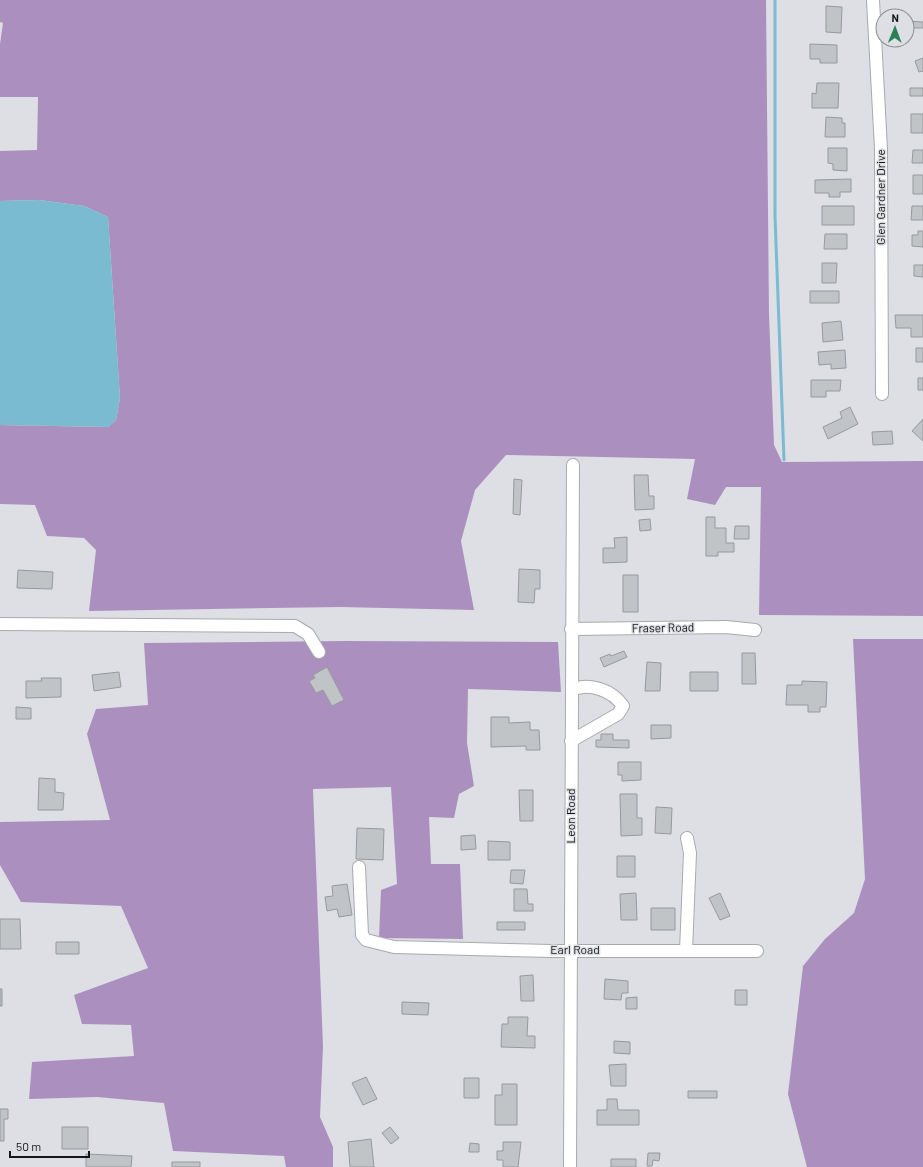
<svg xmlns="http://www.w3.org/2000/svg" width="923" height="1167" viewBox="0 0 923 1167" font-family="Barlow,sans-serif">
	<style>
		.forest { fill: #ab90bf }
		.water { fill: #7abbd1 }
		.lines { fill: none; stroke-linecap: round; stroke-linejoin: round }
		.stream { stroke: #7abbd1; stroke-width: 3 }
		.building { fill: #c0c4c7; stroke: #969a9d }
		.minor-casing { stroke: #a8aaae; stroke-width: 14 }
		.minor { stroke: #fff; stroke-width: 12 }
		.labels { text-anchor: middle; stroke-width: 3; stroke-linejoin: round; paint-order: stroke }
		.street-label { font-size: 12px; fill: #161618; stroke: #dddfe4 }
	</style>
	<rect width="100%" height="100%" fill="#dddfe4"/>
	<path class="forest" d="M0 0H766L769 314 774 445 782 462 923 461V616L759 615 761 487H726L715 505 687 499 695 459 506 455 475 490 461 541 474 610 340 607 89 611 96 550 84 538 47 536 35 505 0 504V425L108 427 116 420 120 398 108 217 84 206 39 200 0 201V151L37 150 38 97H0V44L3 23 0 22Z
		M853 639H923V1167H807L788 1094 803 966 825 939 854 913 865 879Z
		M344 641 558 642 561 692 468 689 467 743 474 786 459 794 454 818 429 817 431 864H460L463 939 379 938 381 890 397 884 391 787 313 789 323 1047 320 1117 333 1147V1167H286L284 1156 173 1151 164 1103 97 1097 29 1099 32 1062 134 1056 131 1025 82 1024 74 995 148 968 121 906 21 902 0 865V822L110 820 87 734 96 709 148 705 144 643Z"/>
	<path class="water" d="M39 200 84 206 108 217 120 398 116 420 108 427 0 425V201Z"/>
	<g class="lines">
		<path class="stream" d="M775 0V216L784 460"/>
	</g>
	<path class="building" d="M826 6 842 7 841 33 826 32Z
		M907 21 923 22V28H907Z
		M810 44 837 45V63H820V59H810Z
		M923 58V71L919 72 915 61Z
		M817 83H839L838 108H812V93L816 94Z
		M910 88H923V96H910Z
		M911 114H923V133H911Z
		M826 117 842 118V123H845V137H825Z
		M828 148H847V171L833 170V164L828 163Z
		M913 150H923V163H912Z
		M913 175H923V194H913Z
		M851 179V192H840V197H829V193H815V180Z
		M822 206H854V225H822Z
		M912 206H923V220H911Z
		M918 231H923V247L912 246V235H918Z
		M825 234H847V249H824Z
		M822 263H837L836 283H822Z
		M914 265H923V277L914 276Z
		M810 291H839V303H810Z
		M895 315H923V337H911V328H896Z
		M841 321 843 340 823 342 822 323Z
		M916 348H923V362H916Z
		M845 350 846 368 831 369V364L819 365 818 352Z
		M918 378H923V390H918Z
		M811 380H841L840 391H826V397H811Z
		M850 407 858 424 828 439 823 427 842 418 840 412Z
		M923 419V441L912 431Z
		M892 431 893 444 873 445 872 432Z
		M634 475H648L649 496H654V509L635 510Z
		M514 479 522 480 520 515 513 514Z
		M706 517H715V528H726V543H734V552H718V556H706Z
		M650 519 651 530 640 531 639 520Z
		M735 526H749V539H734Z
		M627 537V562L603 563V548H615L614 538Z
		M519 569 540 570V589H535L534 603 518 602Z
		M18 570 53 572 52 589 17 588Z
		M623 575H638V612H623Z
		M624 651 627 657 604 667 600 658 610 654 611 656Z
		M742 653H755L756 684H742Z
		M647 662 661 663 660 691H645Z
		M327 667 344 700 332 706 323 690 316 693 309 681 315 678 313 675Z
		M119 672 121 687 94 691 92 675Z
		M690 672H718V691H690Z
		M41 678H61V697L26 698V681H42Z
		M802 681 827 682 826 707H820V712H808V705H786L787 685H802Z
		M16 707 31 708V719H16Z
		M491 717H509V723L530 722V730H539L540 750H526V746L491 747Z
		M651 725H671V738L651 739Z
		M601 734H613V740H629V748L596 747V740H601Z
		M618 762H641V780L622 781V775H618Z
		M39 778 55 779V792L64 793 63 810H38Z
		M519 790H533V821H520Z
		M620 794H637V818H642V835L621 836Z
		M656 807 672 808 671 834 655 833Z
		M357 828 384 829 383 860 356 859Z
		M475 835 476 849 461 850V836Z
		M488 841 510 842V860H488Z
		M617 856H635V877H617Z
		M511 870H525L523 884 510 883Z
		M347 884 352 915 339 917 337 909 327 911 325 897 333 896 332 886Z
		M514 889H527L528 904H533V911H514Z
		M636 893 637 920H621L620 894Z
		M720 893 730 916 720 920 709 898Z
		M651 908H675V930H651Z
		M0 919H20L21 949H0Z
		M497 922H525V930H497Z
		M56 942H79V954H56Z
		M533 975 534 1001H521L520 976Z
		M605 979 628 981V993H622L621 1000 604 999Z
		M0 989H2V1006H0Z
		M735 990H747V1005H735Z
		M637 997V1009H626V998Z
		M402 1002 429 1003 428 1015 402 1014Z
		M508 1017H528L527 1036H535V1048L501 1047 502 1024H508Z
		M614 1041 630 1042V1054L614 1053Z
		M626 1064V1086H611L609 1065Z
		M366 1077 377 1099 363 1105 352 1083Z
		M464 1078H479V1098H464Z
		M502 1084H517V1125H495V1095H502Z
		M688 1091H717V1098H688Z
		M607 1099H617L618 1110H639V1125H597V1110H607Z
		M0 1109H8V1119H4V1141H0Z
		M62 1127H88V1149H62Z
		M390 1127 399 1138 391 1144 382 1133Z
		M371 1139 374 1167H350L348 1142Z
		M503 1142H521L518 1167H503V1160H497V1151H503Z
		M470 1143 479 1144V1152H469Z
		M648 1153H660L659 1161 653 1160 652 1166H647Z
		M86 1154 132 1156 131 1167H86Z
		M611 1159H636V1167H611Z
		M172 1162H200V1167H172Z"/>
	<g class="lines">
		<g class="minor-casing">
			<path id="minor" d="M873 0 881 149 882 394
				M0 624 295 626 308 634 319 652
				M571 629 726 627 755 630
				M571 741 618 714 623 706C612 690 589 682 572 690
				M359 867 362 935 366 940 394 947 551 951H757
				M686 951 690 853 687 838
				M570 1167 573 465"/>
		</g>
		<use href="#minor" class="minor"/>
	</g>
	<g class="labels">
		<g class="street-label">
			<text transform="translate(881 197) rotate(-90)" y="4">Glen Gardner Drive</text>
			<text transform="translate(663 628) rotate(-1)" y="4">Fraser Road</text>
			<text transform="translate(571 816) rotate(-90)" y="4">Leon Road</text>
			<text x="575" y="954">Earl Road</text>
		</g>
	</g>
	<g transform="translate(895 28) rotate(1)"><circle r="19" fill="#dddfe4" stroke="#8d8f92"/>
	<path d="M0-3L7 15L0 10L-7 15Z" fill="#2c8053"/>
	<text y="-6" font-size="11" font-weight="bold" text-anchor="middle" fill="#161618">N</text>
	</g>
	<path d="M10 1151v6h79v-6" fill="none" stroke="#161618" stroke-width="2"/>
	<text x="16" y="1151" font-size="12" fill="#161618" stroke="#dddfe4" stroke-width="3" paint-order="stroke">50 m</text>
</svg>
